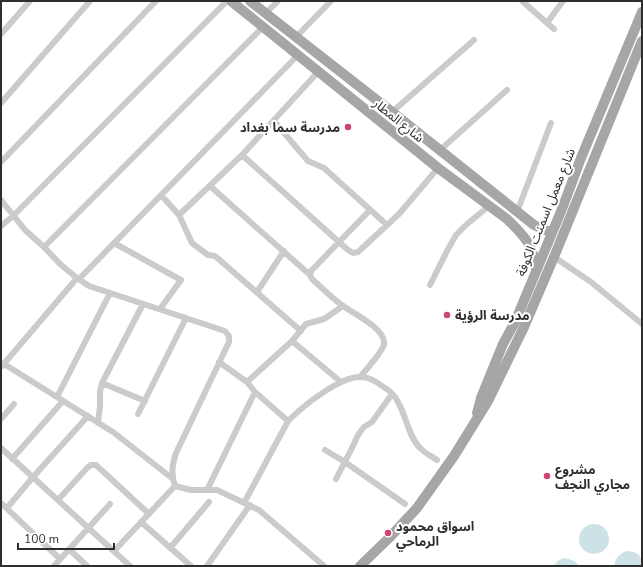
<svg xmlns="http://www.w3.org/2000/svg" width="643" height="567" viewBox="0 0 643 567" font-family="'Nunito Sans','Noto Sans Arabic',sans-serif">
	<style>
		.water { fill: #cce2e7 }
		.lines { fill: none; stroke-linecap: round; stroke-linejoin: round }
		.minor { stroke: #cbcbcb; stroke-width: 6 }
		.primary { stroke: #a6a6a6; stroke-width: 10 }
		.poi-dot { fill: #d0456d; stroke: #fff; stroke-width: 1.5 }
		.labels { text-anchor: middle; stroke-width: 4; stroke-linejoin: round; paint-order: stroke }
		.street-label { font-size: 13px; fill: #2e2e2e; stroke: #fff }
		.poi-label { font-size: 13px; font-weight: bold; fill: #2e2e2e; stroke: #fff; text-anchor: start }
	</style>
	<rect width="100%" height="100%" fill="#fff"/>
	<path class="water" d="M579 539a15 15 0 1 1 30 0a15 15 0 1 1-30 0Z
		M626 551C637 552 642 554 642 566H614C616 558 618 555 626 551Z
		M563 558C570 559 575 560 579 566H553L558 561Z"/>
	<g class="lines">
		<path class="minor" d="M522 1 554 29
			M266 13 278 1
			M547 23 563 1
			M1 34 30 1
			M296 37 331 1
			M1 103 90 1
			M392 112 474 40
			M274 121 308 161 324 168 387 225
			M440 150 507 90
			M242 155 348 250 353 253 358 252 399 214 438 168
			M1 162 156 1
			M210 186 310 275 312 279C322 288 332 298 343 306 353 313 386 329 384 344 383 351 366 370 360 377
			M161 195 179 215 192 243 208 255 215 256 301 331
			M1 200 25 230 44 247 60 264 77 278 89 286 225 331 229 336V342L176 453C172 465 171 474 175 486
			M517 212 551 123
			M179 215 242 155 318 72
			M1 226 14 215 227 1
			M114 243 181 280 160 309
			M44 247 263 27
			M554 257 591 282 642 324
			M310 275 311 271 370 210
			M79 279 298 55
			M430 285 447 251 456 235 467 224 489 206
			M257 292 284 251
			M292 341 341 382
			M219 362 247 382 255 392 288 421
			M4 364 113 432 173 479
			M2 366 77 278
			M247 382 292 341 306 324 324 319 343 306
			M102 383 145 401
			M57 397 110 293
			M138 414 186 318
			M1 419 14 404
			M98 423 100 406V392L102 383 143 304
			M1 448 130 566
			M325 450 345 462 405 504
			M12 459 63 401
			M336 479 353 446 357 437 360 432 364 427 372 422 392 394
			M175 486 191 490H217L259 510 324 566
			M207 490 255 392
			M58 500 87 468 91 465H96L149 514
			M1 503 60 559
			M244 503 288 421C303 406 339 377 360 377 369 377 376 381 382 386 389 390 396 396 399 404 406 417 409 437 420 448 425 453 431 456 437 460
			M7 508 33 477 88 416
			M141 522 191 566
			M170 548 209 502
			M69 549 87 566
			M114 551 175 486
			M54 566 110 504
			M207 566 250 505"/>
		<path class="primary" d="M231 1 438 168 507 219C516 228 526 237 531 248 534 255 535 263 536 270
			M250 1 392 112 534 225 552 233
			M477 413 481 398 503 344 515 322 562 209 581 158 642 12
			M360 566 389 538 417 508 454 456 488 401 524 327 554 257 642 41"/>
	</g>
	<g class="poi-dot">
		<circle cx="348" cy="127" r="4"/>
		<circle cx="447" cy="315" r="4"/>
		<circle cx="547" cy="476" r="4"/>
		<circle cx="388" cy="533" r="4"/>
	</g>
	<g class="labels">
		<g class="street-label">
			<text transform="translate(399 120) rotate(39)" y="5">شارع المطار</text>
			<text transform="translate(545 212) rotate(-68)" y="5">شارع معمل اسمنت الكوفة</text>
		</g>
		<g class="poi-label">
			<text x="340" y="132" text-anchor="end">مدرسة سما بغداد</text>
			<text x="455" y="320">مدرسة الرؤية</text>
			<text x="555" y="474">مشروع<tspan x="555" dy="15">مجاري النجف</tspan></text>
			<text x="396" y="531">اسواق محمود<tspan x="396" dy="15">الرماحي</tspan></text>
		</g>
	</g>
	<rect width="643" height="567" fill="none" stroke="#2e2e2e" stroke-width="4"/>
	<path d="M18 543v6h96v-6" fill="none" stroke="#2e2e2e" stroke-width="2"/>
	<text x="24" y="543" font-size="12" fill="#2e2e2e" stroke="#ffffff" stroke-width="3" paint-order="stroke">100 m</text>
</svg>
